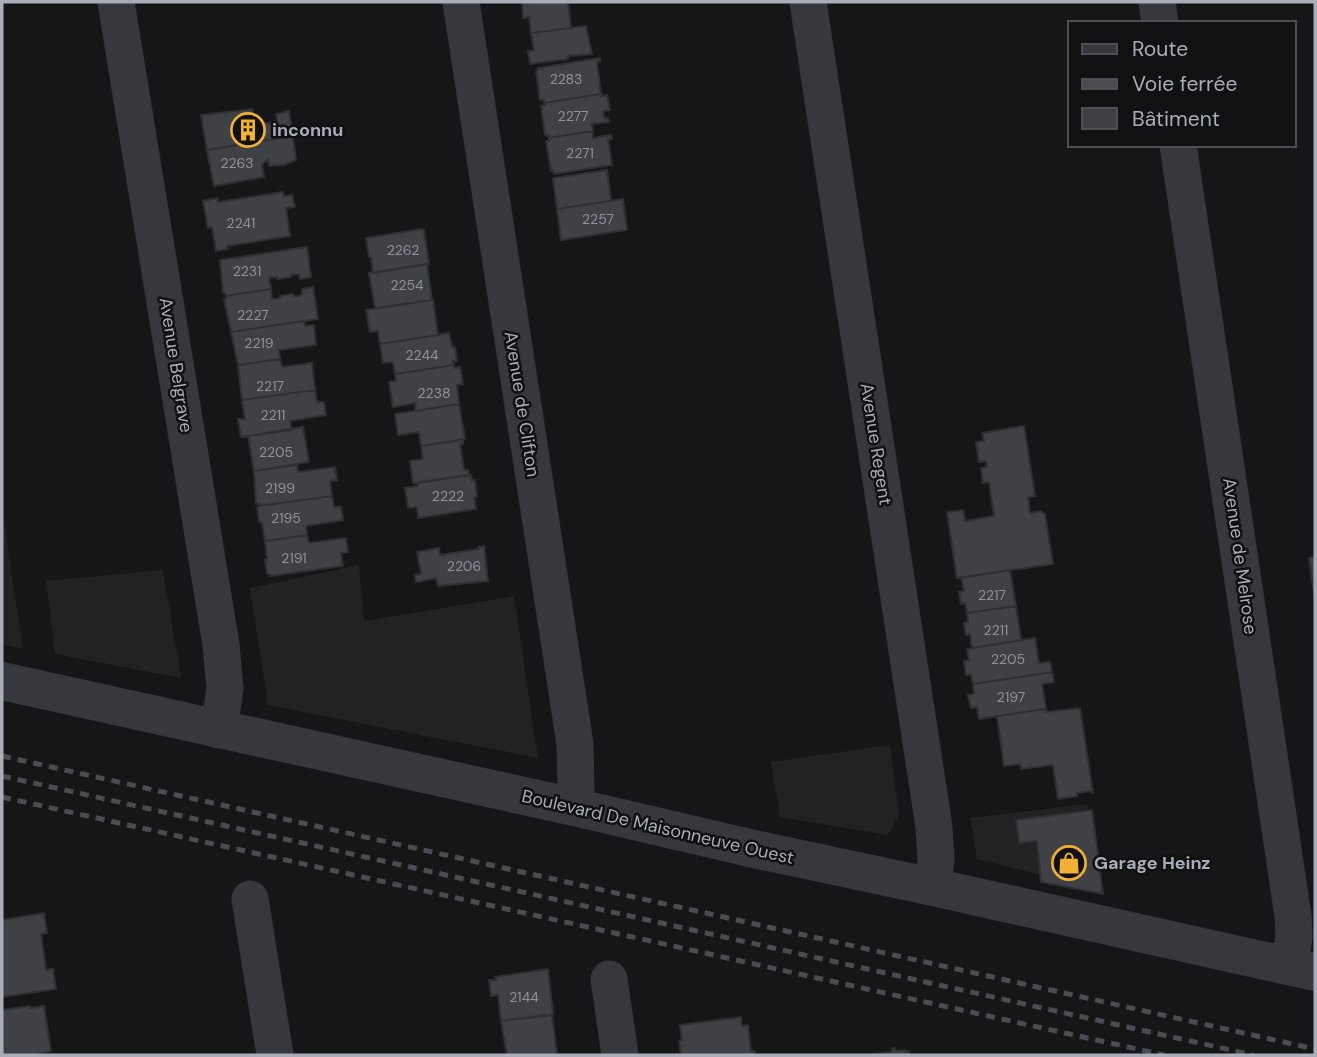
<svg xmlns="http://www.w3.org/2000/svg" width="1317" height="1057" viewBox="0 0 1317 1057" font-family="'DM Sans',sans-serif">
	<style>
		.built { fill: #222225 }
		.building { fill: #404145; stroke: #303034; stroke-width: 2 }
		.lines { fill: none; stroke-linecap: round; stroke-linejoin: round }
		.minor { stroke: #37383d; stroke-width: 37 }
		.tertiary { stroke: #37383d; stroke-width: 38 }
		.rail { stroke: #4a4c52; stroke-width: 5; stroke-dasharray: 9 7; stroke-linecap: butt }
		.labels { text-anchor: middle; stroke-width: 5; stroke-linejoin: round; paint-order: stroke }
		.number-label { font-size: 14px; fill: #8e929b }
		.poi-label { font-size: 18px; font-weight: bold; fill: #a8adb8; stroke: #111113; text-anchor: start }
		.street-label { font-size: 18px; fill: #a8adb8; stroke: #111113 }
	</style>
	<rect width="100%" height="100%" fill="#161618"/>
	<path class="built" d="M2 509 23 649 2 644Z
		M359 565 364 621 514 596 538 758 268 705 250 588Z
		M163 570 181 678 55 654 46 581Z
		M890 745 899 815 888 835 780 817 771 762Z
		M1087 804 1098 889 977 859 970 818Z"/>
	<path class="building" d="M535 2H568L571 28 531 33 529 17 523 18 522 3Z
		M586 26 592 54 568 56V59L530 64 528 51 534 50 531 33Z
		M600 58V62H597L601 94 544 103V100H540L536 71 538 70V68Z
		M601 94V96L607 95 610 110 603 111 605 119 608 118 609 122 592 124 593 131 549 138 548 135H545L541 106 545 105 544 103Z
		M252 109 255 121 261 124 277 121 276 114 289 111 293 136 207 150 201 115Z
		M593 131V138L611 135 612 139H608L612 165 554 174 553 170 551 171 546 141H549V138Z
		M293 136 296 160 284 165 269 166 268 159 262 165 264 177 214 186 207 150Z
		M607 170 611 201 557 209 553 178Z
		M283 192 284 196 292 195 295 207 286 208 290 236 227 246 228 249 216 251 212 227 208 228 203 201 217 198 218 202Z
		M623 199 627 230 561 240 557 209Z
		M421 229 424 230 429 264 373 273 371 257H369L366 238Z
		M307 247 311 277 300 279 299 274 291 275V277L277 279V277L269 278 271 289 226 296 225 293H223L220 260Z
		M427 264 432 300 375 308 369 273Z
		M313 287 318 319 231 332 224 299H226V296L271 289 272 299 280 298V296L293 294 294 297 302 295V289Z
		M433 300 438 335 380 344 378 331 370 332 366 310Z
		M304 321 305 326 314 325 316 345 279 350 280 359 238 365 231 332Z
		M449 333 452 347H455L457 361H453L454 365 395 374 393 362 383 363 380 344Z
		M280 359 282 367 312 363 315 390 242 400 238 365Z
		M454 365 455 368 460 367 463 384 457 385 459 404 416 411 415 403 393 407 389 382 396 381 395 374Z
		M315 390 317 402H324L326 415 290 421 292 430 241 437 238 419H245L242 400Z
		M459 404 465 439 421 446 419 432 398 435 395 414Z
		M1024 426 1035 496 1028 497 1030 513 1040 511 1045 514 1053 564 957 578 947 512 963 510 965 521 994 516 989 482 983 483 981 468 987 467 986 461 979 462 976 442 984 441 982 433Z
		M303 427 309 462 254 471 248 436Z
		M463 440V444H460L464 470H468L469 475 413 483 410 461 423 459 421 446Z
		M297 465 298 472 335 467 337 480 330 481 332 496 259 506V504H256L254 471Z
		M471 475 472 481 475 480 477 497H474L476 509 418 518 417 507 408 508 405 488 418 486 417 483Z
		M332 496 334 507H341L343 520 306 526 307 535 265 541 262 522H259L257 508 259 506Z
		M307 535 309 543 346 538 348 552 341 553 343 566 270 576V574H267L265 560H267L265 541Z
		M484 546 488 581 438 586 436 578 416 582 415 575 421 574 417 552 439 548 440 555 479 549V547Z
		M1315 557V594H1314L1309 558Z
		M1010 570 1016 606 967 613 965 603 961 604 959 592 964 591 961 578Z
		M1016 606 1021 640 972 648 970 634 966 635 964 623 968 622 967 613Z
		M1035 638 1039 663 1050 662 1052 672 973 684 971 674 966 675 964 661 969 660 967 649Z
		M1052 672 1054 682 1042 684 1046 709 979 719 977 707 971 708 968 695 974 694 973 684Z
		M1080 708 1093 793 1090 791 1077 793V796L1058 799 1053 765 1021 769 1020 764 1004 766 997 716 1046 709V712Z
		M1092 810 1103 894 1041 882 1037 841 1019 843 1016 820Z
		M44 913 47 933 41 934 46 970 53 969 56 989 2 997V920Z
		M548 969 553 1014 501 1021 498 995 491 996 489 980H496L495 977Z
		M30 1006V1008L44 1006 51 1051 32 1055H2V1010Z
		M552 1015 557 1055H507L501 1021Z
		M741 1017 742 1026 748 1025 751 1051H755V1055H681L679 1041 682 1040 680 1025Z
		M895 1048 896 1051 905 1050V1052L909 1051V1055H866L892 1052V1049Z"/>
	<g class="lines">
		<path class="minor" d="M116 2 221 645 225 688 219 730
			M461 2 575 744 576 787 574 807
			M808 2 934 827 936 859 933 887
			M1157 2 1160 23
			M1178 145 1293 916 1294 936 1290 966
			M250 899 275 1055
			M609 979 620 1055"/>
		<path class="tertiary" d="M2 681 574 807 754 849 933 887 1315 972"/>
		<path class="rail" d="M2 756 1315 1049
			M2 776 1253 1055
			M2 797 1164 1055"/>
	</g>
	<defs>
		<g id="building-ring" transform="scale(1.75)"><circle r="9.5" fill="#111113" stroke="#f2b134" stroke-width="1.5"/><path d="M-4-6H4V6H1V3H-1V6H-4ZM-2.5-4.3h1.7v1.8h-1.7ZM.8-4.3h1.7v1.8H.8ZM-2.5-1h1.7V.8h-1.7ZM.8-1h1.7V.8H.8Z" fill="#f2b134"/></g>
		<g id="shop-ring" transform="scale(1.75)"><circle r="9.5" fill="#111113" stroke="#f2b134" stroke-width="1.5"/><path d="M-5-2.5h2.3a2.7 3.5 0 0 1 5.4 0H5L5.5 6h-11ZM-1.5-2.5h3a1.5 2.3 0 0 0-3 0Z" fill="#f2b134"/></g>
	</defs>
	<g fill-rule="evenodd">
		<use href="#building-ring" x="248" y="130"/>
		<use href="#shop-ring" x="1069" y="863"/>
	</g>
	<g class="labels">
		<g class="number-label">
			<text x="566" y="84">2283</text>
			<text x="573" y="121">2277</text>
			<text x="580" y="158">2271</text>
			<text x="237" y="168">2263</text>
			<text x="598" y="224">2257</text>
			<text x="241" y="228">2241</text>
			<text x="403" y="255">2262</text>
			<text x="247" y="276">2231</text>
			<text x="407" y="290">2254</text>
			<text x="253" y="320">2227</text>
			<text x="259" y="348">2219</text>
			<text x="422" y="360">2244</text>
			<text x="270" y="391">2217</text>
			<text x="434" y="398">2238</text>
			<text x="273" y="420">2211</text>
			<text x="276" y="457">2205</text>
			<text x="280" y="493">2199</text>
			<text x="448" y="501">2222</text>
			<text x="286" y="523">2195</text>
			<text x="294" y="563">2191</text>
			<text x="464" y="571">2206</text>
			<text x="992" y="600">2217</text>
			<text x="996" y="635">2211</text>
			<text x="1008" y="664">2205</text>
			<text x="1011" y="702">2197</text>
			<text x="524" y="1002">2144</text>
		</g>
		<g class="poi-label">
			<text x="272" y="136">inconnu</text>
			<text x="1094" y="869">Garage Heinz</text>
		</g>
		<g class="street-label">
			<text transform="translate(176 365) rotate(81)" y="6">Avenue Belgrave</text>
			<text transform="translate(522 404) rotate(81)" y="6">Avenue de Clifton</text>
			<text transform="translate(876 444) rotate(81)" y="6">Avenue Regent</text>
			<text transform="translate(1240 556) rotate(82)" y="6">Avenue de Melrose</text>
			<text transform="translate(658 827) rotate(13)" y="6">Boulevard De Maisonneuve Ouest</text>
		</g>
	</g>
	<rect width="1317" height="1057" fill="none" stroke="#a8adb8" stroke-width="7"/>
	<rect x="1068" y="21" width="228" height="126" fill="#111113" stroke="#4d4f55" stroke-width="2"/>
	<rect x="1082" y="44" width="35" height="10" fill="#37383d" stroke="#4d4f55" stroke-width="2"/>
	<text x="1132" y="56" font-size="21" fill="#a8adb8">Route</text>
	<rect x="1082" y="79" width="35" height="10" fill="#4a4c52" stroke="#4d4f55" stroke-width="2"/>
	<text x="1132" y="91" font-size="21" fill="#a8adb8">Voie ferrée</text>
	<rect x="1082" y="108" width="35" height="21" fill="#404145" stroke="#4d4f55" stroke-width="2"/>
	<text x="1132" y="126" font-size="21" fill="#a8adb8">Bâtiment</text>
</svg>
